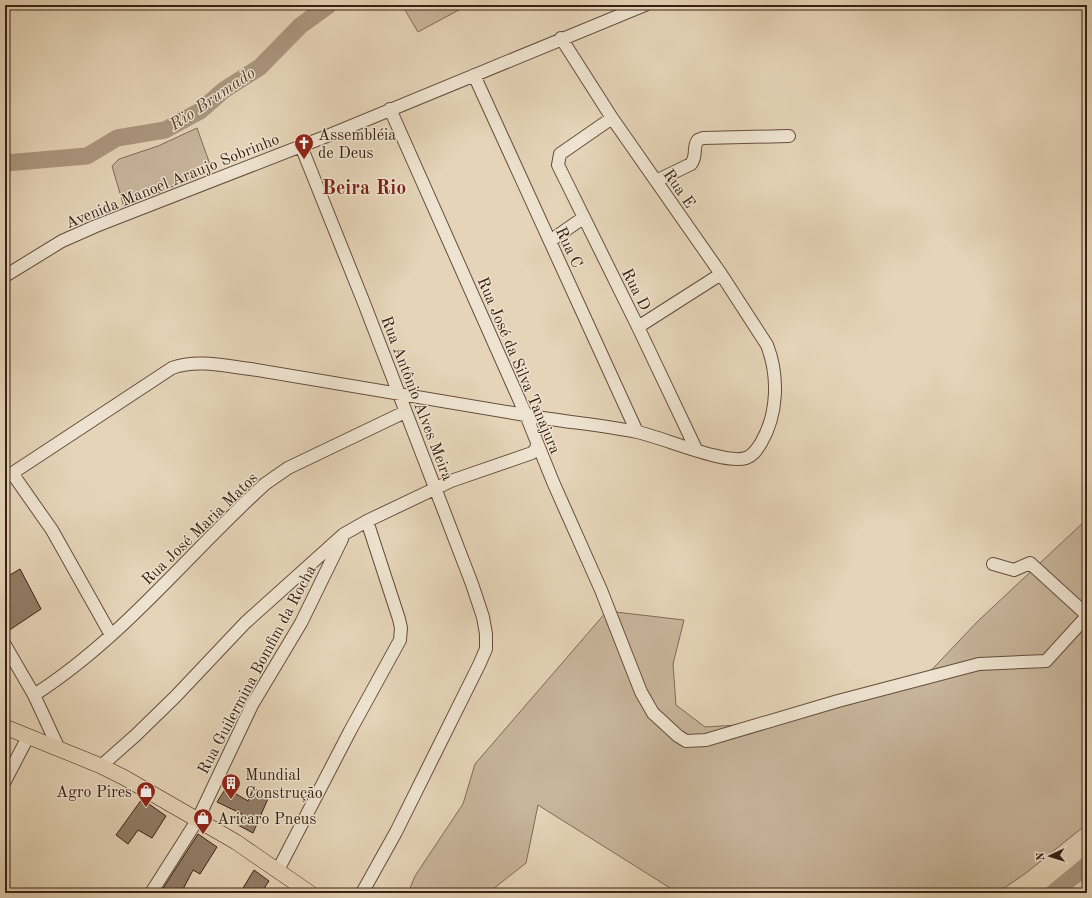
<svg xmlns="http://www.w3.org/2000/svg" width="1092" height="898" viewBox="0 0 1092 898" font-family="'Old Standard TT',serif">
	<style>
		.green { fill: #c8b59b; stroke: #806a57 }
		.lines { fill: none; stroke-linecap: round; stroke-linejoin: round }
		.river { stroke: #ab977f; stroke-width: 17 }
		.building { fill: #927e68; stroke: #392013 }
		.minor-casing { stroke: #644d3c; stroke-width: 14 }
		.major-casing { stroke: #392013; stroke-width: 16 }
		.minor { stroke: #eee3d0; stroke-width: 12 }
		.major { stroke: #e5d4b7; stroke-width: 15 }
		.labels { text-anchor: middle; stroke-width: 3; stroke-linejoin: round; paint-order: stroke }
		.poi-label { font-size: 16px; fill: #392013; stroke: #eee3d0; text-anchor: start }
		.street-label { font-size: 16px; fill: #392013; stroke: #eee3d0 }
		.water-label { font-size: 17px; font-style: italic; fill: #5b4433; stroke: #eee3d0 }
		.district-label { font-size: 20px; font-weight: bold; fill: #7a1f14; stroke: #eee3d0 }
	</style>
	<rect width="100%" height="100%" fill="#e5d4b7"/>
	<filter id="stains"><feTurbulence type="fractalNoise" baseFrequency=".005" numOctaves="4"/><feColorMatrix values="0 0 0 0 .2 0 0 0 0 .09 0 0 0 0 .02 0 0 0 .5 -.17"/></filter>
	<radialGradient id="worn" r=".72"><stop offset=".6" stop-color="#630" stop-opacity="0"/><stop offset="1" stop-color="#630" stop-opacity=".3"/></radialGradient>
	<path class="green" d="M402 5H468L418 32Z
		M197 128 212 170 124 207 112 166 119 159 158 146Z
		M1087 519V824L1026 873 997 893H678L538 805 526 863 488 893H408L415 876 463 804 475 764 607 611 684 620 673 664 676 705 705 727 785 722 921 681 978 621Z"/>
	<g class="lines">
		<path class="river" d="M5 163 87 156 117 138 165 130 200 111 224 90 260 67 300 26 329 5
			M1053 893 1087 865"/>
	</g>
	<path class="building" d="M20 569 41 609 5 633V578Z
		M226 788 248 801 253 789 270 794 253 833 238 825 242 814 217 802Z
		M142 799 166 816 152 838 138 830 128 844 116 835Z
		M198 834 217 847 200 874 193 870 181 893H160Z
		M254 870 269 881 261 893H240Z"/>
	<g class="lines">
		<g class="minor-casing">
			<path id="minor" d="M474 75 637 432
				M390 109 526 415 553 482 601 590 641 692 653 713 678 736 686 741 706 740 838 701 979 664 1046 661 1087 616
				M612 118 560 154 558 165 638 327 696 449
				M301 146 364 303 472 584 483 617 486 634V649L479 665 396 832 362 893
				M656 181 691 164C698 155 692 147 698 140L703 138 789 136
				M550 241 583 218
				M5 276 62 241 96 226 327 136 645 5
				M638 327 721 274
				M12 473 52 530 111 635
				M5 478 172 368C197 359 225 366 251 369 344 384 437 400 531 416 566 422 602 425 637 432 662 437 725 465 746 458 754 455 757 449 761 443 778 414 779 376 767 345L721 274 612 118 561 38
				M993 564 1014 570 1030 563 1087 615
				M5 645 34 695 59 749
				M34 695C122 639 188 554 265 484L288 468 405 412
				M101 766 136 735 176 696 245 623 344 534 367 521 451 481 532 453 536 449 537 444
				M5 781 28 737
				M278 870 350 731 400 640 401 628 399 619 367 521
				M151 893 198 819 252 705 301 623 342 539"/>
		</g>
		<g class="major-casing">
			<path id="major" d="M5 727 101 766 125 778 236 842 310 893"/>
		</g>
		<use href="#minor" class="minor"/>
		<use href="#major" class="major"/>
	</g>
	<defs>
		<g id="church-pin" transform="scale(1)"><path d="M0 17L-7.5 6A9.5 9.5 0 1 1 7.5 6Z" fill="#8f2418" stroke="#eee3d0"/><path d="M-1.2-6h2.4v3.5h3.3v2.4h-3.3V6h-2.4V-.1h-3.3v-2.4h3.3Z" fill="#fff"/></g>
		<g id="building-pin" transform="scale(1)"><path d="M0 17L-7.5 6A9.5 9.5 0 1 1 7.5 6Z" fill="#8f2418" stroke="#eee3d0"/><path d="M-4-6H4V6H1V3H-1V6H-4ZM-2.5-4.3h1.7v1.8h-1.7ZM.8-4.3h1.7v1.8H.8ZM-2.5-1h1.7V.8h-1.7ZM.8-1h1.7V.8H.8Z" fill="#fff"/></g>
		<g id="shop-pin" transform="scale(1)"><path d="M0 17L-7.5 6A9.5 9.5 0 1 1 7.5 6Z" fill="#8f2418" stroke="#eee3d0"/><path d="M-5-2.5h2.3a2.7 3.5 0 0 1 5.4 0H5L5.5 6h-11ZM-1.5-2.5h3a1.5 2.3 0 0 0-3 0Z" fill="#fff"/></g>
	</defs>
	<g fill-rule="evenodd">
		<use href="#church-pin" x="304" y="143"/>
		<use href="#building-pin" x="231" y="783"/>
		<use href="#shop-pin" x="146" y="791"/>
		<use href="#shop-pin" x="203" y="818"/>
	</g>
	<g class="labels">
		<g class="poi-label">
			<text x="318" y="140">Assembléia<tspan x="318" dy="18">de Deus</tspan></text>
			<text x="245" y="780">Mundial<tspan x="245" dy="18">Construção</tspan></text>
			<text x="132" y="797" text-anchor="end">Agro Pires</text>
			<text x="217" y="824">Aricaro Pneus</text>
		</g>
		<g class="street-label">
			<text transform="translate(172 180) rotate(-22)" y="6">Avenida Manoel Araujo Sobrinho</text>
			<text transform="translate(680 188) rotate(55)" y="6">Rua E</text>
			<text transform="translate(570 247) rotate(65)" y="6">Rua C</text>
			<text transform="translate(637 289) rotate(63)" y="6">Rua D</text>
			<text transform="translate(520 365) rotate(67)" y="6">Rua José da Silva Tanajura</text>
			<text transform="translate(418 398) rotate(69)" y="6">Rua Antônio Alves Meira</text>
			<text transform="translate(199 528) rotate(-44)" y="6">Rua José Maria Matos</text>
			<text transform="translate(256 669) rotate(-62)" y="6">Rua Guilermina Bomfim da Rocha</text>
		</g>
		<g class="water-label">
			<text transform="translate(212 98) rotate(-34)" y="6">Rio Brumado</text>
		</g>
		<g class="district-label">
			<text x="364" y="194">Beira Rio</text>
		</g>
	</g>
	<rect width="1092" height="898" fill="none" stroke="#e5d4b7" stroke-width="20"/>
	<rect x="6" y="6" width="1080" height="886" fill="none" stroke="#392013" stroke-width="2"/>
	<rect x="10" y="10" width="1072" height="878" fill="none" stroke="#392013"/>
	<g transform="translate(1050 856) rotate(266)" stroke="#eee3d0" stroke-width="3" paint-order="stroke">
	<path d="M0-3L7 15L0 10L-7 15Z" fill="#392013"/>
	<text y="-6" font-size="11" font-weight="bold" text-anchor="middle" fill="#392013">N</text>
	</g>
	<rect width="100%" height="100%" filter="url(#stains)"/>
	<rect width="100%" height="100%" fill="url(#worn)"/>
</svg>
